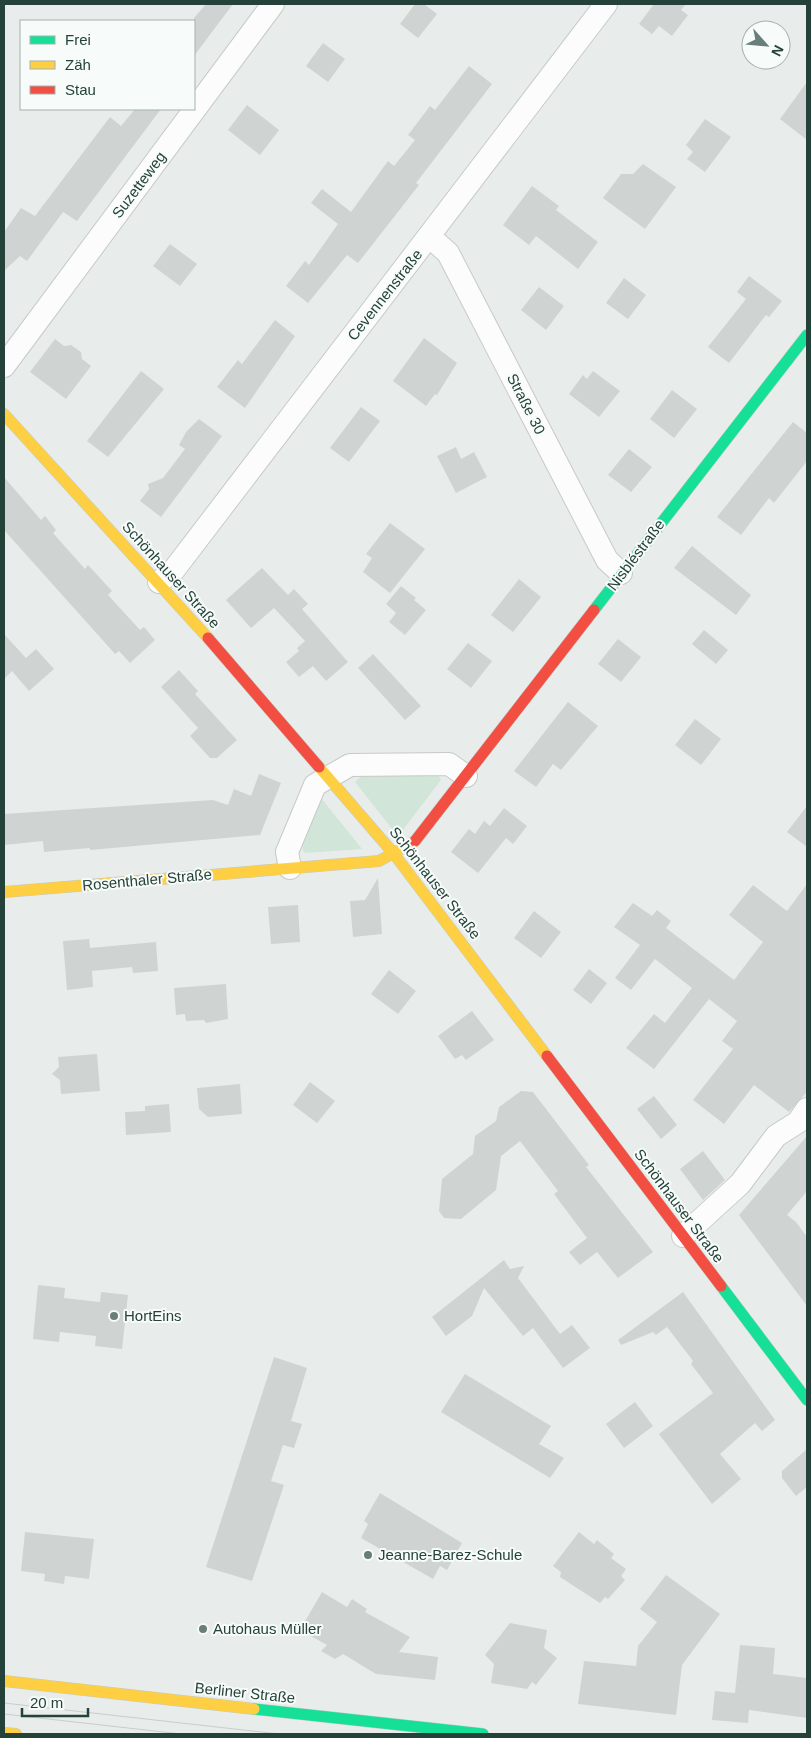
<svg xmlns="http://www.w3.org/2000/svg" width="811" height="1738" viewBox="0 0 811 1738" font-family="Arial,sans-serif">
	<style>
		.green { fill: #d1e6d8 }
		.building { fill: #cfd4d2 }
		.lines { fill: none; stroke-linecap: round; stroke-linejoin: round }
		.street-casing { stroke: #c5cac8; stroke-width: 24 }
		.fast-casing { stroke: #c3cbc8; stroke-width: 12 }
		.slow-casing { stroke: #c3cbc8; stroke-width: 12 }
		.jam-casing { stroke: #c3cbc8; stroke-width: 12 }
		.street { stroke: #fcfcfc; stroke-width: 22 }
		.fast { stroke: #16e098; stroke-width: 11 }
		.slow { stroke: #ffcf43; stroke-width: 11 }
		.jam { stroke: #f24e42; stroke-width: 11 }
		.tram { stroke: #c9cdcc; stroke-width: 1 }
		.poi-dot { fill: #697e78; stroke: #f7fbf9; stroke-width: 2 }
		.labels { text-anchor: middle; stroke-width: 4; stroke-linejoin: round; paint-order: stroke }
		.street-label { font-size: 15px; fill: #24423a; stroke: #f7fbf9 }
		.poi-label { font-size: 15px; fill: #24423a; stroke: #f7fbf9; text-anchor: start }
	</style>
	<rect width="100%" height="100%" fill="#e8edeb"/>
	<path class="green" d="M432 774 439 776 441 780 402 831 398 833 393 830 355 782 360 777Z
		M321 798 362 849 305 853 303 851 302 844Z"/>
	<path class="building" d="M206 4H233L194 56V18Z
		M415 4H424L437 14 418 38 400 24Z
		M654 4H686L681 10 688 15 672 36 659 26 652 34 639 24Z
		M323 43 345 59 328 82 306 66Z
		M469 66 492 84 416 183 419 185 358 263 347 255 308 303 286 286 305 261 309 265 338 224 311 203 322 189 351 212 388 161 394 166 415 140 408 135 430 106 435 110Z
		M807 82V140L780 119Z
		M247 105 279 130 260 155 228 130Z
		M135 109H161L77 221 63 212 27 261 20 256 4 271V232L21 208 35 216 110 117 121 126Z
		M705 119 731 137 705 172 687 159 693 152 686 145Z
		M643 164 676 187 645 229 603 198 621 174H633Z
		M532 186 559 206 556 210 598 242 578 269 536 236 529 245 503 225Z
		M170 244 197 264 180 286 153 266Z
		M749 276 782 301 769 317 766 315 729 363 708 347 746 299 737 292Z
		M624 278 646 295 628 319 606 303Z
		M539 287 564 306 546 330 521 310Z
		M275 320 295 336 245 408 217 387 238 360 242 364Z
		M424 338 457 363 437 395 435 394 426 406 393 381Z
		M55 339 64 346 71 345 81 352 82 359 91 366 66 399 30 372Z
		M141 371 164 389 108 457 87 441Z
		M593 371 620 391 599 417 569 394 583 375 587 379Z
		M672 390 697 409 674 438 650 419Z
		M361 407 380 421 349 462 330 448Z
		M199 419 222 436 161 517 140 501 149 489 148 484 163 478 185 449 179 445 186 432Z
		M793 422 807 433V461L774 503 769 498 741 535 717 517Z
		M456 447 461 459 474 452 487 477 456 493 437 456Z
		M629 449 652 467 631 492 608 475Z
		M4 477 41 520 45 516 56 530 53 533 85 569 88 565 112 591 108 595 140 630 144 627 155 640 130 663 119 651 115 654 4 530Z
		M390 523 425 549 390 593 363 572 372 558 366 554Z
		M692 546 751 595 736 615 674 568Z
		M262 568 288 595 294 589 308 604 302 609 348 662 326 681 313 666 299 677 286 662 299 651 297 648 305 641 274 608 251 628 226 600Z
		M519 579 541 597 513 632 491 615Z
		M401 586 416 598 414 600 426 610 405 635 389 622 396 613 386 604Z
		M704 630 728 650 716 664 692 644Z
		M4 634 26 658 36 649 54 669 29 691 12 671 4 679Z
		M618 639 641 657 621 682 598 664Z
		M468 643 492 661 471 688 447 669Z
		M373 654 421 706 405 720 358 668Z
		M179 670 198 691 195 694 237 740 217 758H210L190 736 198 728 161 687Z
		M568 702 598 726 561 770 553 764 536 787 514 771Z
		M695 719 721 739 701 765 675 745Z
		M259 774 281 783 260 835 90 850V848L44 852 43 841 4 845V814L213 800 228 805 234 789 251 796Z
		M807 806V847L787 832Z
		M504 808 527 826 513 844 506 838 478 873 451 852 469 829 475 834 484 821 490 826Z
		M378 878 382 934 353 937 350 901 365 900Z
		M807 884V1092L789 1112 754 1085 724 1124 693 1100 733 1049 722 1041 737 1021 709 999 654 1069 626 1048 654 1014 665 1023 692 988 655 959 631 990 615 978 640 945 614 927 633 903 652 916 657 910 671 921 666 928 734 980 763 942 729 915 753 885 787 911Z
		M298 905 300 942 271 944 268 907Z
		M534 911 561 932 541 958 514 938Z
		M89 939 90 948 156 942 158 971 133 973 132 967 92 971 93 987 67 990 63 941Z
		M589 969 607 983 591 1004 573 990Z
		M389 970 416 991 398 1014 371 994Z
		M226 984 228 1019 206 1023 204 1020 186 1021 185 1014 176 1015 174 988Z
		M472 1011 494 1040 466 1060 462 1055 455 1059 438 1036Z
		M97 1054 100 1091 61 1094 60 1080 52 1074 59 1067 58 1057Z
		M310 1082 335 1101 317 1123 293 1105Z
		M240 1084 242 1114 208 1117 199 1109 197 1088Z
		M521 1091 533 1092 589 1165 586 1167 653 1252 618 1278 597 1252 580 1265 569 1252 587 1238 554 1194 558 1191 520 1141 501 1156 496 1190 461 1219 444 1218 439 1211 442 1179 473 1154 475 1136 496 1121 499 1107Z
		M654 1096 677 1125 661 1139 637 1109Z
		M169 1104 171 1132 126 1135 125 1112 145 1111V1106Z
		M807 1136V1191L787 1215 796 1222 807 1237V1306L739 1215Z
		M703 1151 725 1180 703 1200 680 1169Z
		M504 1260 510 1269 524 1266 518 1278 560 1334 572 1325 590 1348 563 1368 533 1328 523 1336 484 1288 472 1316 446 1336 432 1317Z
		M38 1285 65 1288 64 1298 100 1302 101 1292 128 1295 122 1349 95 1346 96 1336 60 1332 59 1342 33 1339Z
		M683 1292 775 1420 762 1431 755 1423 720 1454 741 1479 712 1504 659 1434 713 1393 691 1364 693 1361 667 1327 656 1335 653 1332 621 1345 618 1340Z
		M274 1357 307 1368 291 1421 302 1424 294 1448 283 1445 271 1481 284 1485 252 1581 206 1567Z
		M465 1374 551 1426 539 1444 564 1458 550 1478 441 1412Z
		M635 1402 653 1426 624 1448 606 1424Z
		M807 1449V1487L796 1496 782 1478V1471Z
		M380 1493 462 1543 447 1570 440 1566 433 1579 361 1538 368 1524 364 1521Z
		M25 1532 94 1539 89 1579 65 1576 64 1584 44 1581 45 1574 21 1571Z
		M579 1532 594 1544 597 1540 614 1554 611 1558 626 1569 621 1576 625 1580 608 1599 605 1597 600 1603 560 1577 561 1572 553 1566Z
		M666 1575 720 1614 682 1665 676 1715 578 1704 584 1661 636 1666 638 1646 657 1622 640 1609Z
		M322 1592 347 1607 352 1599 367 1609 365 1612 410 1637 399 1652 438 1657 435 1680 376 1674 343 1654 335 1659 321 1651 327 1645 300 1630Z
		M510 1623 547 1630 544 1648 557 1658 536 1685 532 1682 527 1689 491 1683 494 1664 485 1655Z
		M740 1645 775 1648 773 1674 807 1678V1718L749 1710 748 1723 712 1720 715 1691 735 1693Z"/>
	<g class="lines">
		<g class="street-casing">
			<path id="street" d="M430 237 448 253 607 560 621 573
				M4 366 273 4
				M159 582 173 571 606 4
				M290 868 287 852 315 785 350 765 449 764 466 776
				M683 1236 740 1184 776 1136 798 1122 807 1109"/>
		</g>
		<g class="fast-casing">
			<path id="fast" d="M594 610 807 335
				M721 1286 807 1400
				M254 1709 483 1734"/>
		</g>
		<g class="slow-casing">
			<path id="slow" d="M4 414 208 638
				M319 767 394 854 547 1056
				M4 892 379 861 415 841
				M4 1681 254 1709
				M4 1733 16 1734"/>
		</g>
		<g class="jam-casing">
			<path id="jam" d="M208 638 319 767
				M415 841 594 610
				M547 1056 721 1286"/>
		</g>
		<use href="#street" class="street"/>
		<use href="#fast" class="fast"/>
		<use href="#slow" class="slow"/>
		<use href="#jam" class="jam"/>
		<path class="tram" d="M4 1703 279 1734
			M4 1714 181 1734"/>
	</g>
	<g class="poi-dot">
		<circle cx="114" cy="1316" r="5"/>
		<circle cx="368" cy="1555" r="5"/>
		<circle cx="203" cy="1629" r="5"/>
	</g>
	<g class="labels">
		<g class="street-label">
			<text transform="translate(139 185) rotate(-53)" y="5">Suzetteweg</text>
			<text transform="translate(385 295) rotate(-52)" y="5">Cevennenstraße</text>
			<text transform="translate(526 404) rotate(63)" y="5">Straße 30</text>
			<text transform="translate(636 555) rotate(-53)" y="5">Nisbléstraße</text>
			<text transform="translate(171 575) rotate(48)" y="5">Schönhauser Straße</text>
			<text transform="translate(147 880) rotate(-5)" y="5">Rosenthaler Straße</text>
			<text transform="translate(435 883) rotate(52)" y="5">Schönhauser Straße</text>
			<text transform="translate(679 1206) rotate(53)" y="5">Schönhauser Straße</text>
			<text transform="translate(245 1693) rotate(6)" y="5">Berliner Straße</text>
		</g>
		<g class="poi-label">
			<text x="124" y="1321">HortEins</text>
			<text x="378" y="1560">Jeanne-Barez-Schule</text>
			<text x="213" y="1634">Autohaus Müller</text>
		</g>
	</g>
	<rect width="811" height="1738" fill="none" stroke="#24423a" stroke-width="10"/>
	<rect x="20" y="20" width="175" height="90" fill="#f7fbf9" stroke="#a3b1ad"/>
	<rect x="30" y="36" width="25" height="8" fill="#16e098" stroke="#a3b1ad"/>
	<text x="65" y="45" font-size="15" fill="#24423a">Frei</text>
	<rect x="30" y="61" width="25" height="8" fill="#ffcf43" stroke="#a3b1ad"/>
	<text x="65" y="70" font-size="15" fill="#24423a">Zäh</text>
	<rect x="30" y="86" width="25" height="8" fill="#f24e42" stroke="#a3b1ad"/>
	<text x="65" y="95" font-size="15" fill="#24423a">Stau</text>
	<g transform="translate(766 45) rotate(117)"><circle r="24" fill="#f7fbf9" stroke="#a3b1ad"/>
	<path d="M0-4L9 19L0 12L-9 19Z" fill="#697e78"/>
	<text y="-8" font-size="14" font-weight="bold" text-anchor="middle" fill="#24423a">N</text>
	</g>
	<path d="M22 1708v8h66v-8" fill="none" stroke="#24423a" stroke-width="2.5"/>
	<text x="30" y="1708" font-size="15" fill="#24423a" stroke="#f7fbf9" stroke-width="4" paint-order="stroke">20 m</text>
</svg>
